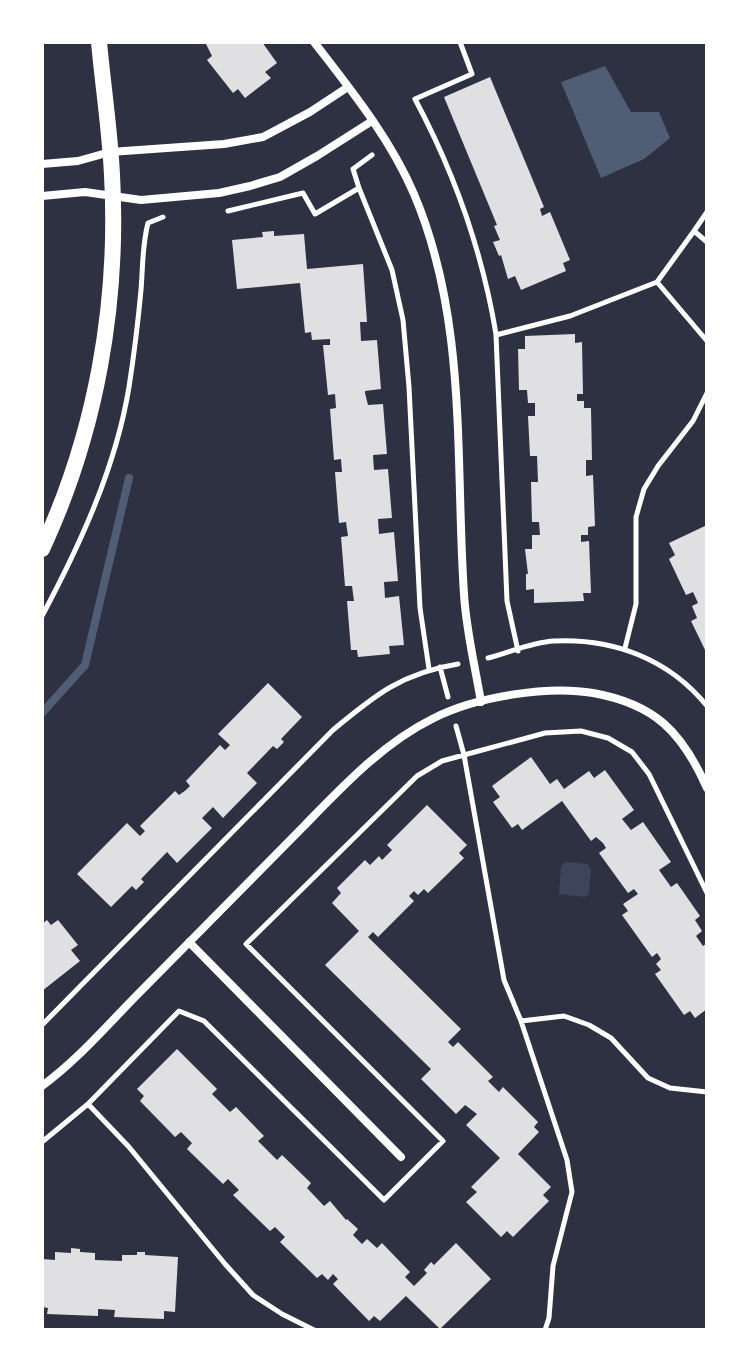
<svg xmlns="http://www.w3.org/2000/svg" width="749" height="1372" viewBox="0 0 749 1372" font-family="Montserrat,sans-serif">
	<style>
		.green { fill: #3c4559 }
		.water { fill: #4f5d75 }
		.lines { fill: none; stroke-linecap: round; stroke-linejoin: round }
		.stream { stroke: #4f5d75; stroke-width: 8 }
		.building { fill: #e0e0e3 }
		.path { stroke: #fff; stroke-width: 5 }
		.minor { stroke: #fff; stroke-width: 8 }
		.secondary { stroke: #fff; stroke-width: 16 }
	</style>
	<rect width="100%" height="100%" fill="#2d3142"/>
	<path class="green" d="M566 862 587 864 591 869 589 894 585 897 559 894 561 866Z"/>
	<path class="water" d="M605 66 631 112H659L670 138 644 159 601 178 561 82Z"/>
	<g class="lines">
		<path class="stream" d="M42 713 85 665 129 478"/>
	</g>
	<path class="building" d="M205 42H262L277 63 265 72 271 78 245 98 238 89 233 93 207 60 212 56Z
		M490 77 544 207 540 209 542 216 550 212 570 260 563 263 566 271 521 290 515 276 508 279 501 255 499 256 493 242 500 240 494 226 497 225 444 97Z
		M274 231V236L304 234 307 269 363 264 367 322H360L361 341 377 340 381 389 365 391V393L368 405 383 404 387 454 373 455 374 470 388 469 392 518 378 519 379 534 394 532 398 581 384 582 385 598 399 596 404 645 389 646 390 654 358 657 357 650H351L347 601H354L352 586H345L341 537 348 536 346 522 339 523 335 472H342L341 459 334 460 330 409 336 408 335 394 328 395 323 345H330V339L312 340 311 332 305 333 300 283 237 289 232 240 263 237 262 232Z
		M575 334V343L582 342 583 394H577V401H584V408H591L592 460H586V476L593 475 595 526 588 527V535H581V542L589 541 591 593H583L584 601 534 603V589L526 590V574H528L525 549H532V535H540L539 522H532L531 482H538L537 456H530L528 416H535V403H528L527 390H519L518 349H525V336Z
		M707 525V654L691 621 697 618 692 606 698 603 693 592 686 595 669 559 675 555 669 543Z
		M268 683 302 717 281 739 284 742 277 749 273 746 247 773 257 783 223 818 213 807 202 818 212 828 177 863 167 852 141 879 144 882 136 890 132 886 111 907 77 874 127 823 140 836 145 831 140 826 175 791 179 795 186 790 190 786 186 781 220 745 225 750 230 745 218 734Z
		M531 757 550 784 557 779 564 789 589 771 594 778 605 770 634 810 622 819 631 830 643 822 671 862 659 870 671 887 677 883 700 916 695 920 702 931 696 936 703 946 707 943V1009L695 1018 690 1011 684 1015 655 974 661 970 656 964 661 959 657 953 652 957 622 915 628 911 623 904 638 894 634 889 628 893 599 853 606 848 603 843 596 837 591 841 562 801 522 830 518 824 512 828 493 802 500 797 492 786Z
		M427 805 467 845 459 853 464 858 428 893 424 889 418 895 414 891 409 896 414 901 378 937 373 932 368 937 461 1029 448 1042 453 1047 458 1042 493 1077 488 1081 499 1092 503 1087 538 1122 534 1127 539 1132 518 1154 551 1187 543 1195 549 1201 513 1237 507 1231 501 1237 466 1202 477 1192 471 1187 500 1158 466 1125 477 1114 465 1105 456 1114 421 1079 431 1069 325 965 359 931 332 903 341 893 337 888 365 860 370 865 379 856 382 860 392 850 387 845Z
		M47 920 51 925 58 920 78 945 71 950 80 961 42 991V924Z
		M177 1049 217 1089 212 1094 230 1112 236 1107 264 1136 258 1141 277 1160 282 1155 311 1183 307 1188 324 1206 330 1201 346 1220 347 1219 358 1229 353 1235 362 1244 367 1239 377 1248 382 1243 410 1272 405 1277 414 1286 427 1273 424 1270 431 1262 434 1265 456 1243 491 1279 440 1329 406 1296 380 1321 374 1316 369 1321 333 1284 338 1279 333 1274 328 1280 322 1274 317 1278 280 1242 285 1237 275 1227 270 1231 233 1195 239 1190 228 1179 223 1184 187 1149 192 1143 181 1132 175 1137 140 1101 144 1096 137 1089Z
		M71 1248 80 1249V1252L95 1253V1260L122 1261V1255H137V1252H145V1255L178 1257 175 1312 164 1311V1319L114 1317 115 1310 98 1309V1316L47 1314 48 1308 42 1307V1259L55 1260V1252L71 1253Z"/>
	<g class="lines">
		<path class="path" d="M460 42 472 74 415 99C455 174 482 250 496 334
			M359 188 392 270 403 320 409 387 420 608 429 669
			M228 211 303 193 315 214 359 188 353 169 372 155
			M707 212 694 231 707 242
			M657 282 694 231
			M42 616C80 545 116 467 129 387 134 355 138 322 141 290 143 266 142 246 148 223L163 217
			M625 648 636 604V517L644 489 658 466 693 421 707 393
			M518 651 507 601 496 335 570 316 657 282 707 341
			M488 658C508 653 532 642 554 641 613 638 669 659 707 706
			M440 667 448 697
			M456 726 464 755 545 733 581 731 608 738 632 752 649 774 707 893
			M521 1021 564 1016 589 1025 611 1038 648 1078 670 1088 707 1092
			M42 1025 333 730C375 695 402 673 458 664
			M88 1104 129 1147 225 1264 253 1295 282 1314 314 1330
			M42 1142 88 1104 179 1011 204 1021 384 1200 443 1141 246 944 417 776 442 761 464 755 504 980 521 1021 567 1160 572 1192 553 1266 549 1318 545 1330"/>
		<path class="minor" d="M314 42C351 90 390 138 414 194 468 321 455 460 464 594 466 630 475 666 481 702
			M42 164 78 161 110 152 224 144 263 137 310 112 348 87
			M42 196 85 192 141 200 219 193 250 186 280 177 317 156 372 121
			M189 942 401 1157
			M42 1086C79 1059 110 1022 142 990 196 935 250 880 304 826 343 786 383 743 434 718 475 697 548 685 593 693 655 704 682 732 707 788"/>
		<path class="secondary" d="M42 549C96 433 119 304 112 175 110 131 103 86 99 42"/>
	</g>
	<rect width="749" height="1372" fill="none" stroke="#ffffff" stroke-width="88"/>
</svg>
